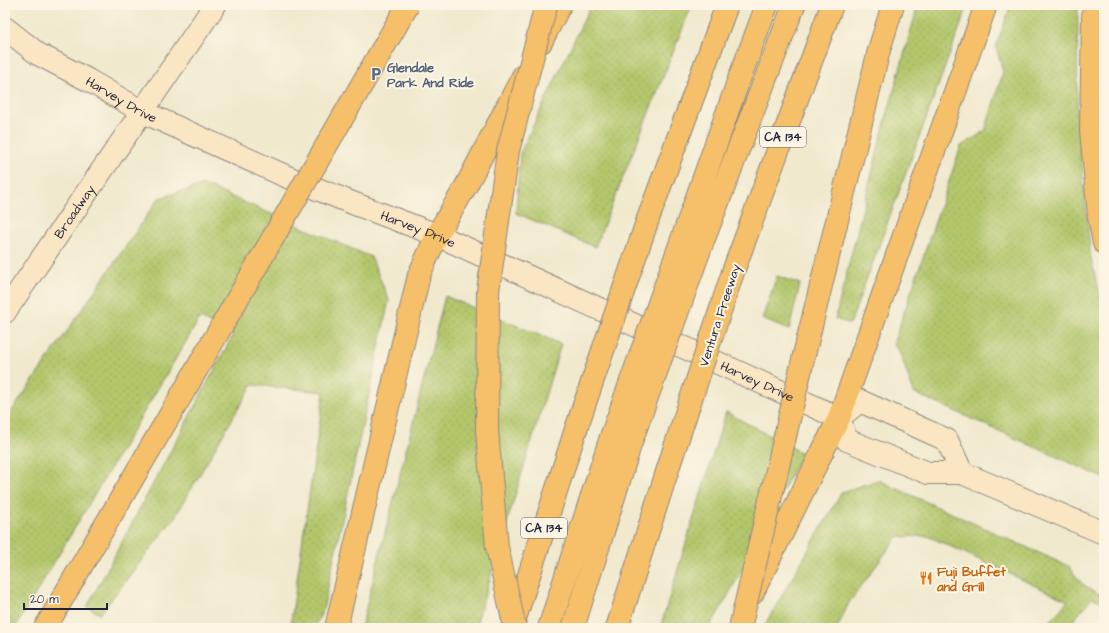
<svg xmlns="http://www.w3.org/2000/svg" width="1109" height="633" viewBox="0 0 1109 633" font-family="'Architects Daughter',sans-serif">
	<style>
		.grass { fill: url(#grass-dots); stroke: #6a7452 }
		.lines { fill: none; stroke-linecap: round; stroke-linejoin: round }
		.secondary-casing { stroke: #898684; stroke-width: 24 }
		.highway-casing { stroke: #898684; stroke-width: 24 }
		.secondary { stroke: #fbe6c4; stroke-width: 22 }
		.highway { stroke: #f6c06b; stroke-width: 22 }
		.highway-bridge-casing { stroke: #898684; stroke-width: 24; stroke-linecap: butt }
		.highway-bridge { stroke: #f6c06b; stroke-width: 22 }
		.labels { text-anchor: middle; stroke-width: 4; stroke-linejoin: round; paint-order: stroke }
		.shield { fill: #fcf5e5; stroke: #63616e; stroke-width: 1 }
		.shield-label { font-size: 12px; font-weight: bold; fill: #22223b }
		.service-label { font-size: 13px; font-weight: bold; fill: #4e5e75; stroke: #fcf5e5; text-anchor: start }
		.street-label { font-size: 13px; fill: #22223b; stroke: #fcf5e5 }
		.food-label { font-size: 13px; font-weight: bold; fill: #c56008; stroke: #fcf5e5; text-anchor: start }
	</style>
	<defs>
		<pattern id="grass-dots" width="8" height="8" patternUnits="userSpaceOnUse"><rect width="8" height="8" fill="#b2c66a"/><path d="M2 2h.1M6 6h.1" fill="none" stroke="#99aa5d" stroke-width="1.8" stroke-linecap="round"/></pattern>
	</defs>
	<rect width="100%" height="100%" fill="#fcf5e5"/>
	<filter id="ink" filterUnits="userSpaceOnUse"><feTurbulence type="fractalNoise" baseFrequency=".025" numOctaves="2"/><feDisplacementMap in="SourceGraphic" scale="8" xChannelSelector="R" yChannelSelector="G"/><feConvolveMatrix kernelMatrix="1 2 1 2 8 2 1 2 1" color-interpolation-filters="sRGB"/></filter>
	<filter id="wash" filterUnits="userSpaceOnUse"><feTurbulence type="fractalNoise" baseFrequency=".012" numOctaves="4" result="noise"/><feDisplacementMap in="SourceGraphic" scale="16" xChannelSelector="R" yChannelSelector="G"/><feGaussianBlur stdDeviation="0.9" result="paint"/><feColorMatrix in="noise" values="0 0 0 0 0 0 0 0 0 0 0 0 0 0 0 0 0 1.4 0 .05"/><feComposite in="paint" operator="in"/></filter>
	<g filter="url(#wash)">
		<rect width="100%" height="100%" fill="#f0e9ce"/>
		<path class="grass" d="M591 5H692L595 247 516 213 520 153Z
			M918 5H968L850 324 835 319 884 126Z
			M1011 5H1078L1077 115 1091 258 1104 313V478L914 393 899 351 893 345 961 146 985 131 1003 72 996 46Z
			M204 185 371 257 389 300 323 610 314 628H290L324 392 252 385 175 517 100 614 87 607 233 335 200 318 15 628H5V421L159 198Z
			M777 276 800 284 789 330 762 319Z
			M445 296 561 344 475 628H361Z
			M726 412 802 453 729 594 709 628H660Z
			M878 480 1070 567C1080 584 1086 588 1104 596V602L1092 598 1067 628H1044L1068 601 928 536 897 537 849 603 837 628H763L842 492Z"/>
	</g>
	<g filter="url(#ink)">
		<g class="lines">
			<g class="secondary-casing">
				<g id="secondary">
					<path id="s1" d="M5 28 38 54 88 80 143 112 292 179 355 204 437 235 839 418 847 440 928 473H962L1104 533"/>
					<path id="s2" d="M5 312 215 5"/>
					<path d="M839 418 860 401 947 440 962 473"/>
				</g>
			</g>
			<g class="highway-casing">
				<path id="highway" d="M1094 5 1093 18 1091 130 1099 217 1104 243
					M541 42 560 5
					M648 219 727 5
					M682 239 738 82 767 5
					M700 249 794 5
					M734 269 832 5
					M810 330 879 50 893 5
					M752 594 839 418 986 5
					M45 628 184 391
					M336 628 419 275 437 235 466 186 523 76
					M512 628 576 429
					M549 628 611 437
					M573 628 631 442
					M617 628 673 453"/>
			</g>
			<use href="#secondary" class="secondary"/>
			<use href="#highway" class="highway"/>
			<g class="highway-bridge-casing">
				<path id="highway-bridge" d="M184 391 408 5
					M576 429 648 219
					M611 437 682 239
					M631 442 700 249
					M673 453 734 269
					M515 628 497 547 487 430 488 291 508 151 546 5
					M740 628 810 330"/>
			</g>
			<use href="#highway-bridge" class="highway-bridge"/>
		</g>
	</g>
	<defs>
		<g id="parking-bare" transform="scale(1.08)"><path d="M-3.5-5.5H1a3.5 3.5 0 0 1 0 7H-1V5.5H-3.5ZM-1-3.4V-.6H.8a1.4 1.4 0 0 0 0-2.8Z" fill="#5c6f8a" stroke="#fcf5e5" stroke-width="2.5" paint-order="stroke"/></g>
		<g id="restaurant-bare" transform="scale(1.08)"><path d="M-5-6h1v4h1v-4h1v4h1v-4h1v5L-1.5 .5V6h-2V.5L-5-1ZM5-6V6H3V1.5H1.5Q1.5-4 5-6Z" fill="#e8710a" stroke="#fcf5e5" stroke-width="2.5" paint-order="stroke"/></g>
	</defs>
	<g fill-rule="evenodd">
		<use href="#parking-bare" x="376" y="74"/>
		<use href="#restaurant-bare" x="926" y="578"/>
	</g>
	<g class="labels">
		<g class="shield">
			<rect x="760" y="127" width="46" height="20" rx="3"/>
			<rect x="521" y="518" width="46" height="20" rx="3"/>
		</g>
		<g class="shield-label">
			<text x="783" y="141">CA 134</text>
			<text x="544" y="532">CA 134</text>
		</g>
		<g class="service-label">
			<text x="387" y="72">Glendale<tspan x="387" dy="15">Park And Ride</tspan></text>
		</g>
		<g class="street-label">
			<text dy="5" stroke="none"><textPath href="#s1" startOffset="137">Harvey Drive</textPath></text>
			<text dy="5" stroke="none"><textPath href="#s2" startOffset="122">Broadway</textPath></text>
			<text dy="5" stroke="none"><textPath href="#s1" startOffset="461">Harvey Drive</textPath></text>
			<text transform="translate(719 315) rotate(-72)" y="5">Ventura Freeway</text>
			<text dy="5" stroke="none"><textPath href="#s1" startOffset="833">Harvey Drive</textPath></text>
		</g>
		<g class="food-label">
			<text x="937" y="576">Fuji Buffet<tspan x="937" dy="15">and Grill</tspan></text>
		</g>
	</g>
	<rect width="1109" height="633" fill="none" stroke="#fcf5e5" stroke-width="20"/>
	<path d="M24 603v6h83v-6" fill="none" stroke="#22223b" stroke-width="2"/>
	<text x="30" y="603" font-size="12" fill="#22223b" stroke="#fcf5e5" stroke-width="3" paint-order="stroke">20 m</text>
</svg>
